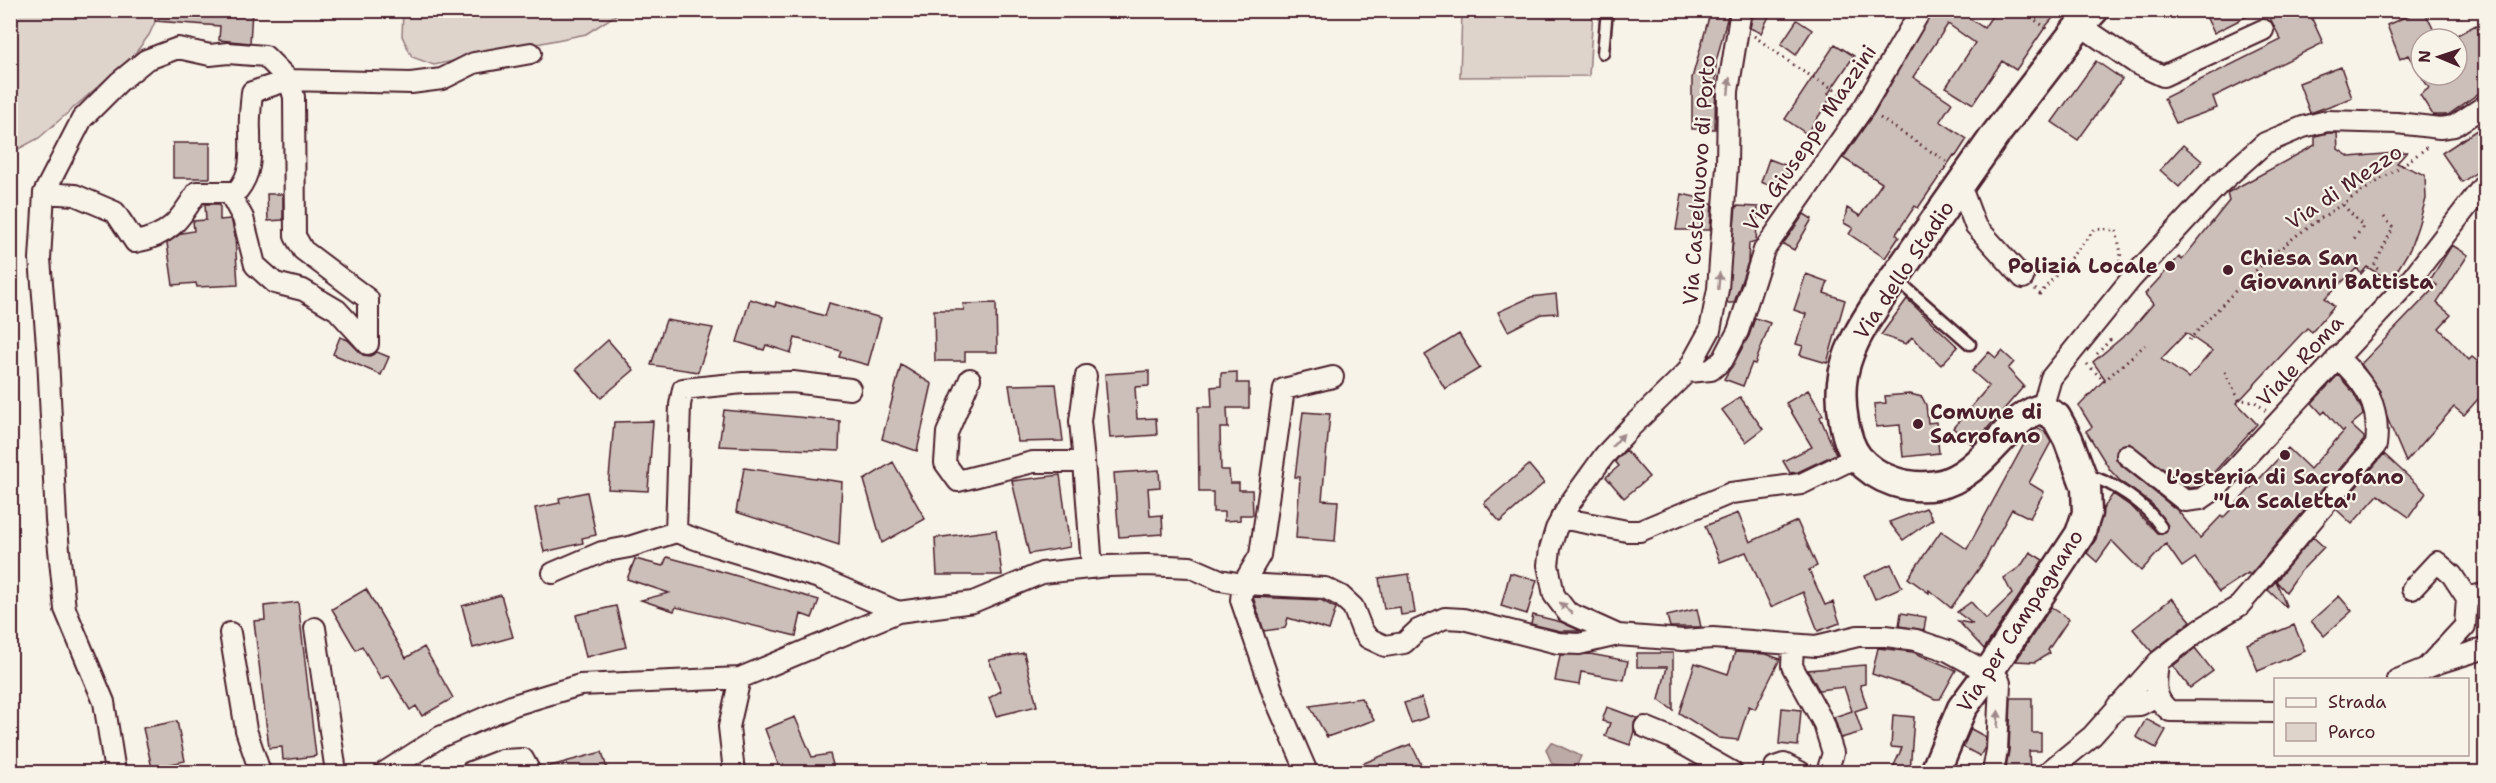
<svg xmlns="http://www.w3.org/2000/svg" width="2496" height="783" viewBox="0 0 2496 783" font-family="'Shantell Sans',sans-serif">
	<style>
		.green { fill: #ded4cc; stroke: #947a7c; stroke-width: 1.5 }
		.water { fill: #bcaaa7; stroke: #8e7275; stroke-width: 1.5 }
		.building { fill: #ccbfb9; stroke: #4a1f2b; stroke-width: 1.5; fill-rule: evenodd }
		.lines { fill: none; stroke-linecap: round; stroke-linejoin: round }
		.lane-casing { stroke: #4a1f2b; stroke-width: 15 }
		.street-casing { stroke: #4a1f2b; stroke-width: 24 }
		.secondary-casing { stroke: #4a1f2b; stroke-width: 33 }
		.path { stroke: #4a1f2b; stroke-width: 3; stroke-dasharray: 1.5 4.5; stroke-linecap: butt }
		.lane { stroke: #f7f3e8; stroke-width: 10 }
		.street { stroke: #f7f3e8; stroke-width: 20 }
		.secondary { stroke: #f7f3e8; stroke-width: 28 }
		.oneway { fill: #a0898a }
		.poi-dot { fill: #4a1f2b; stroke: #f7f3e8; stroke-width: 2 }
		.labels { text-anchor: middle; stroke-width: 4.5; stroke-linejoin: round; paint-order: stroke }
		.street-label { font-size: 21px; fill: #4a1f2b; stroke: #f7f3e8 }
		.poi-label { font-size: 21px; font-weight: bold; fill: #4a1f2b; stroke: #f7f3e8; text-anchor: start }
	</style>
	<rect width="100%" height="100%" fill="#f7f3e8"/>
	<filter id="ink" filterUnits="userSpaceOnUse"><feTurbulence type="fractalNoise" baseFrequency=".0167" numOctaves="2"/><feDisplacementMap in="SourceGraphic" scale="12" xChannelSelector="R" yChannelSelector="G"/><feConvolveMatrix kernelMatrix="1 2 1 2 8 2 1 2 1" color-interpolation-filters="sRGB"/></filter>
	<g filter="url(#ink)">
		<path class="green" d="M11 11H160L149 35 134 55 39 138 11 153Z
			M403 11H622L586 34 434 65 412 57 402 36Z
			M1462 11H1593L1589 76 1460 77Z"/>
		<path class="water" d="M1551 742 1581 756 1576 767 1552 764 1546 749Z"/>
		<path class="building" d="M156 10H252L250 43 219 40 220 26 155 21Z
			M1711 10 1728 15 1716 62 1715 129H1692V78Z
			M1754 10H1772L1761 33 1750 28Z
			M1933 10H1957L1984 28 1996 10H2060L2046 26 2016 70 2002 61 1973 104 1946 87 1975 43 1948 24 1913 77 1952 103 1940 121 1967 139 1956 156 1954 155 1918 208 1915 206 1896 234 1899 237 1885 258 1849 234 1853 228 1844 223 1847 208 1860 216 1882 183 1843 158 1874 113Z
			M2203 10H2259L2214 33Z
			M2266 10H2308L2323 43 2213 97 2217 108 2176 123 2164 98 2281 40Z
			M2421 10H2424L2438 39H2421V75H2457V35L2476 25 2481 34 2486 32V88L2448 115H2433L2420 95 2429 88 2408 55 2400 59 2387 25Z
			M1797 20 1812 30 1796 55 1781 44Z
			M1835 44 1854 56 1828 94 1832 96 1807 134 1785 119Z
			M2096 61 2122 79 2078 140 2052 122Z
			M2341 67 2352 98 2310 113 2299 83Z
			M2486 124V166L2462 182 2442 153Z
			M2328 133H2337L2338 149 2350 157 2407 152 2397 163 2425 175 2426 199 2418 226 2410 249 2391 281 2367 267 2361 274 2357 268 2325 298 2334 306 2312 332 2307 328 2237 403 2257 424 2207 480 2197 487 2189 488 2129 443 2118 447 2116 459 2120 464 2178 511 2200 538 2221 516 2223 518 2288 448 2310 469 2345 430 2343 432 2325 411 2322 414 2312 403 2338 375 2353 392 2362 410 2363 415 2351 425 2364 437V440L2250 575 2248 573 2219 592 2195 558 2182 567 2166 544 2141 571 2112 541 2097 562 2087 553 2096 539 2103 509 2113 494 2133 508 2158 534 2165 533 2168 527 2152 504 2121 482 2110 470 2086 431 2092 427 2079 406 2105 379 2093 362 2130 331 2153 304 2145 294 2179 257 2182 260 2229 201 2227 193 2315 145V136ZM2186 333 2212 351 2189 378 2161 359Z
			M173 143H210V178H173Z
			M2183 145 2202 161 2179 187 2160 170Z
			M1769 159 1790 167 1781 190 1761 182Z
			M267 194H283V220L268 221Z
			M1682 194 1704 199 1703 204H1712L1710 230H1676Z
			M205 204H220V220L230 219 232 222 235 236 238 285 197 287 196 283 173 285 167 243 182 233 194 231 193 221 206 220Z
			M1736 206 1758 207 1756 241 1749 243 1748 262 1734 303H1727Z
			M1804 214 1812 219 1794 250 1783 244Z
			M2452 245 2468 255 2437 303 2451 315 2439 328 2469 360 2472 357 2486 368V390L2464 415 2454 407 2406 462 2388 420 2380 391 2361 364 2437 285 2430 280Z
			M1806 274 1828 282 1824 293 1845 300 1827 363 1800 355 1803 346 1796 344 1806 314 1794 310Z
			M1556 294 1558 313 1542 314 1508 331 1498 312 1531 297Z
			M750 299 775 307 776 302 825 316 829 303 881 318 868 365 839 357 841 351 795 338 791 353 766 345 764 350 737 342Z
			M1907 299 1958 347 1941 365 1912 337 1906 344 1881 335Z
			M996 303 997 352H965V361H935L934 310H964L963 304Z
			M1755 318 1770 323 1755 364 1752 363 1743 386 1724 379 1749 336Z
			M666 320 713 328 698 372 651 365Z
			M1459 334 1480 368 1445 389 1425 355Z
			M340 337 348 340 363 355 370 356 377 352 389 357 381 375 333 354Z
			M608 340 634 370 601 398 576 369Z
			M2002 351 2014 362 2008 369 2024 386 1973 445 1953 428 1989 386 1972 371 1989 352 1996 358Z
			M901 365 932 384 917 451 882 439Z
			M1149 371V386L1135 387 1137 419 1156 418 1157 435 1110 438 1105 374Z
			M1237 372V383H1249V408H1227L1228 428H1220L1221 470H1229L1230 483H1239V490H1252L1253 515H1240V520L1224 521V512H1213V492H1199L1198 407H1212L1211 387 1221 386V373Z
			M1056 384 1063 441 1018 442 1009 385Z
			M1808 390 1823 415 1820 417 1836 454 1798 472 1790 473 1783 461 1812 447 1786 403Z
			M1910 394 1922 397 1926 405 1928 423 1936 422 1939 453 1903 457 1900 425 1876 427 1874 404 1886 403 1885 396Z
			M1740 397 1763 429 1746 442 1722 410Z
			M724 410 840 421 839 451 719 446Z
			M1303 412 1330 414 1322 500 1338 501 1335 541 1296 538 1300 477H1295Z
			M653 421 648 491 608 489 614 422Z
			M2038 428 2045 432 2051 442 2029 483 2044 492 2030 518 2012 509 1983 563 1951 608 1929 590V593L1908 578 1941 531 1967 549 2030 433Z
			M1626 450 1649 477 1624 498 1606 477 1619 466 1615 461Z
			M2384 454 2426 493 2409 517 2378 495 2352 524 2337 510Z
			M893 462 925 519 882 543 864 480Z
			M1529 465 1544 483 1500 522 1484 503Z
			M744 468 842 482 839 545 736 512Z
			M1159 470 1160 487 1148 488 1150 516 1162 515 1163 534 1119 537 1114 473Z
			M1060 475 1070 547 1029 554 1012 481Z
			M587 492 596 535 582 538 583 543 544 552 535 508 560 503 559 498Z
			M1926 508 1933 519 1903 540 1889 522Z
			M1738 513 1750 542 1797 521 1817 566 1809 570 1825 605 1833 602 1840 623 1818 631 1803 592 1771 607 1746 552 1720 562 1705 526Z
			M996 530 1002 575H937L935 538Z
			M2313 537 2324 547 2300 572 2286 592 2276 581Z
			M2030 552 2043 560 1984 649 1958 621 1973 624 1957 612 1971 602 1986 619 2012 594 2004 578 2021 566Z
			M667 557 727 573 819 600 812 618 801 614 796 636 676 607 674 611 641 600 669 593 627 579 635 559 663 566Z
			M1891 564 1902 587 1875 599 1865 576Z
			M1510 573 1537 580 1527 614 1501 606Z
			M1409 574 1415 613 1401 615 1400 607 1384 609 1379 578Z
			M2276 581 2287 608 2268 590Z
			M366 589 406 658 424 647 453 698 422 716 416 706 410 710 389 675 381 679 362 646 356 650 332 609Z
			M501 595 513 637 473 648 462 606Z
			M2339 596 2352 611 2324 636 2311 621Z
			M1253 597 1321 600 1336 608 1329 630 1288 618 1285 628 1264 631Z
			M2172 598 2191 621 2152 652 2133 629Z
			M298 602 316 756 283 760 282 747 269 748 254 621 265 620 264 606Z
			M616 606 626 647 586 657 576 615Z
			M2051 607 2069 619 2048 650 2050 653 2035 662 2016 661Z
			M1697 609 1701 627H1670L1667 616Z
			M1901 613 1926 617 1924 630 1899 626Z
			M1533 615 1561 622 1581 631H1560L1531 624Z
			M2294 625 2305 651 2258 671 2247 644Z
			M1878 648 1913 652 1956 670 1940 699H1935L1908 686 1872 674Z
			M2195 648 2213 671 2190 688 2173 666Z
			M1735 652 1766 654 1780 659 1755 709 1749 706 1738 740 1719 738 1679 713 1695 663 1728 674Z
			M1024 653 1037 706 996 716 989 698 1001 691 989 660Z
			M1637 653H1673V710L1659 700 1667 667H1637Z
			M1590 654 1628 661 1624 680 1581 672 1579 685 1555 681 1560 655Z
			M1865 665V684L1860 685 1867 707 1855 711 1862 732 1841 738 1834 717 1852 711 1844 687 1819 690 1808 670Z
			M1361 698 1374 720 1327 737 1310 706Z
			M1422 698 1428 717 1411 723 1404 703Z
			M2011 698H2032V733H2041V751H2029L2030 772H2005L2009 751Z
			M1607 707 1637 718 1634 723V731L1630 745 1605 736 1610 723 1602 721Z
			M1782 708 1801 710 1798 746 1779 744Z
			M1893 715 1914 717 1910 772H1891L1902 748 1891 747Z
			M795 717 812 757 830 754 835 772H781L765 729Z
			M2146 719 2166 730 2156 748 2136 737Z
			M177 721 185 761 152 768 143 728Z
			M1971 729 1986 737 1985 747 1980 756 1963 747Z
			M1411 744 1425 772H1342Z
			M602 752 608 772H544L543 768Z"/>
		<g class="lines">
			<g class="lane-casing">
				<path id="lane" d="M1603 53 1607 10
					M1896 279 1970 344
					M2087 475C2114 483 2145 503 2161 527"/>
			</g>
			<g class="street-casing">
				<path id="street" d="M1741 10 1728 91 1727 166 1718 289 1710 330 1687 372 1631 427 1604 456 1570 503 1556 529 1550 549 1548 565 1554 595 1567 612 1618 635 1683 640 1713 638 1816 646 1858 636H1886L1916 640 1948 651 1998 678 2000 683 1997 750 1993 772
					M2080 25 2137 64 2163 76 2263 30
					M1960 185 1975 225 2023 278
					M229 192 238 190C253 171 250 154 250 131 249 118 251 105 252 92L289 80 411 83 442 79 474 63 531 53
					M44 193 82 119 119 82 146 60 178 48 210 55 228 53 265 56 289 80 294 97 295 236 303 250 368 299V344L337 310 303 290 275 283 255 265 243 218 229 192H197C180 220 169 236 135 242L115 212 75 195 44 193 40 259 48 357 56 520 65 609 104 702 115 772
					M1687 372 1711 370 1723 360 1738 331 1764 250 1864 107 1921 10
					M970 379 947 433 945 463 958 481 1033 462H1084L1092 568
					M850 389 793 382 743 383 683 389 680 405 676 532 718 547 819 578 898 612
					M2042 409 2051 378 2131 279 2219 184 2265 143 2303 127 2327 121 2397 123 2440 128 2454 126 2486 105
					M2127 455 2185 501 2201 499 2217 488 2412 278 2486 182
					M1084 462 1080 421 1086 376
					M1561 518 1627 531H1640L1731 493 1801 484 1857 457
					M553 573 602 552 629 547 676 532
					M2412 589 2437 562 2452 575 2467 598 2486 593
					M315 628 336 772
					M230 633 246 730 260 772
					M1793 645 1792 666 1824 724 1833 753 1827 772
					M2158 662C2156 682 2152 698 2170 711L2276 712
					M2427 667 2465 626 2467 598
					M2397 680 2441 662 2486 648
					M2117 706 2140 705 2157 696
					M1645 727 1672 738 1732 772
					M385 772 440 737 514 705 580 685 740 678 898 612 973 602 1042 573 1108 566 1147 565 1190 567 1220 580 1243 584 1325 588 1341 596 1353 607 1362 630 1368 638 1385 646 1404 643 1418 630 1445 618 1463 619 1558 643 1579 644 1618 635
					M471 772 502 760 523 759 530 772
					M734 772 729 727 740 678
					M1307 772 1274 696 1241 600 1243 584 1260 555 1284 389 1333 377
					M1773 772 1775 767 1784 764 1800 772
					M2048 772 2092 736 2158 662 2202 628 2239 606 2376 445C2381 405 2365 383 2337 357"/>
			</g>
			<g class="secondary-casing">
				<path id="secondary" d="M1935 772 1962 708 1988 673 2080 534 2087 513 2086 487 2068 439 2056 417 2042 409C2010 413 1983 477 1937 485 1908 490 1877 480 1858 458 1844 441 1840 404 1842 383 1845 352 1863 325 1879 300L1996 134 2080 25 2094 10"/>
			</g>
			<path class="path" d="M2021 10 2049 30
				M1754 36 1799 69 1849 98
				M1880 118 1950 164
				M2343 205 2362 225V228L2353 240
				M2384 217 2393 228 2374 266 2379 270 2376 277 2384 283
				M2035 289 2040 294 2095 229 2116 230 2121 253 2119 263
				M2189 340C2227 300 2264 257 2310 226 2349 198 2391 175 2429 146
				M2097 354 2110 340 2107 337
				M2087 364 2104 381 2145 345
				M2225 372 2239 400 2254 401 2266 411"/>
			<use href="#lane" class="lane"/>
			<use href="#street" class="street"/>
			<use href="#secondary" class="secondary"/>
		</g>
		<defs><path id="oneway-solid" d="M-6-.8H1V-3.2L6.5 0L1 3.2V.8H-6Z" transform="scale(1.5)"/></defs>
		<g class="oneway">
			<use href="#oneway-solid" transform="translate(1729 86) rotate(-85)"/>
			<use href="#oneway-solid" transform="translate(1719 281) rotate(-85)"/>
			<use href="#oneway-solid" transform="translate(1618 440) rotate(-48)"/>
			<use href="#oneway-solid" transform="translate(1566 608) rotate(-139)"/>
			<use href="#oneway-solid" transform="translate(1998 719) rotate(-87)"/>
		</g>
	</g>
	<g class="poi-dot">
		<circle cx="2170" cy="266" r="6"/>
		<circle cx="2228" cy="270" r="6"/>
		<circle cx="1918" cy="424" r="6"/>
		<circle cx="2285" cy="455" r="6"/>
	</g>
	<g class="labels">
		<g class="street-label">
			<text transform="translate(1810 138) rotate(-56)" y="7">Via Giuseppe Mazzini</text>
			<text transform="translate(1699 180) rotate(-86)" y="7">Via Castelnuovo di Porto</text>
			<text transform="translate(2344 187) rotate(-34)" y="7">Via di Mezzo</text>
			<text transform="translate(1904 270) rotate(-56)" y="7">Via dello Stadio</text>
			<text transform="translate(2300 361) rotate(-47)" y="7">Viale Roma</text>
			<text transform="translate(2020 621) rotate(-57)" y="7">Via per Campagnano</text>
		</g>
		<g class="poi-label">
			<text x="2240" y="265">Chiesa San<tspan x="2240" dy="24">Giovanni Battista</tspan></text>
			<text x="2158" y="273" text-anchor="end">Polizia Locale</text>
			<text x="1930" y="419">Comune di<tspan x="1930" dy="24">Sacrofano</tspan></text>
			<text x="2285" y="484" text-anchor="middle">L'osteria di Sacrofano<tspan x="2285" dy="24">"La Scaletta"</tspan></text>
		</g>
	</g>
	<rect width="2496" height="783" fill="none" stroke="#f7f3e8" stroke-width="36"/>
	<rect x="18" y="18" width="2460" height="747" fill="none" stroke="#4a1f2b" stroke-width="2" filter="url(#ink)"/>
	<rect x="2274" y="678" width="195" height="78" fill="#f7f3e8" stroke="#b29e9c" stroke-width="1.5"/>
	<rect x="2286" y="698" width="30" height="9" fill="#f7f3e8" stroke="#b29e9c" stroke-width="1.5"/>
	<text x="2328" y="708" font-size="18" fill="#4a1f2b">Strada</text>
	<rect x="2286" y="723" width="30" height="18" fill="#ded4cc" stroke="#b29e9c" stroke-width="1.5"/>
	<text x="2328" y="738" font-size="18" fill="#4a1f2b">Parco</text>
	<g transform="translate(2439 57) rotate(272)"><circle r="28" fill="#f7f3e8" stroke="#b29e9c" stroke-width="1.5"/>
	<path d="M0-4.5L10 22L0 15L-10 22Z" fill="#4a1f2b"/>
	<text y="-9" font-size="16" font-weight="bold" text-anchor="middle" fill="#4a1f2b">N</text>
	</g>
</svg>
